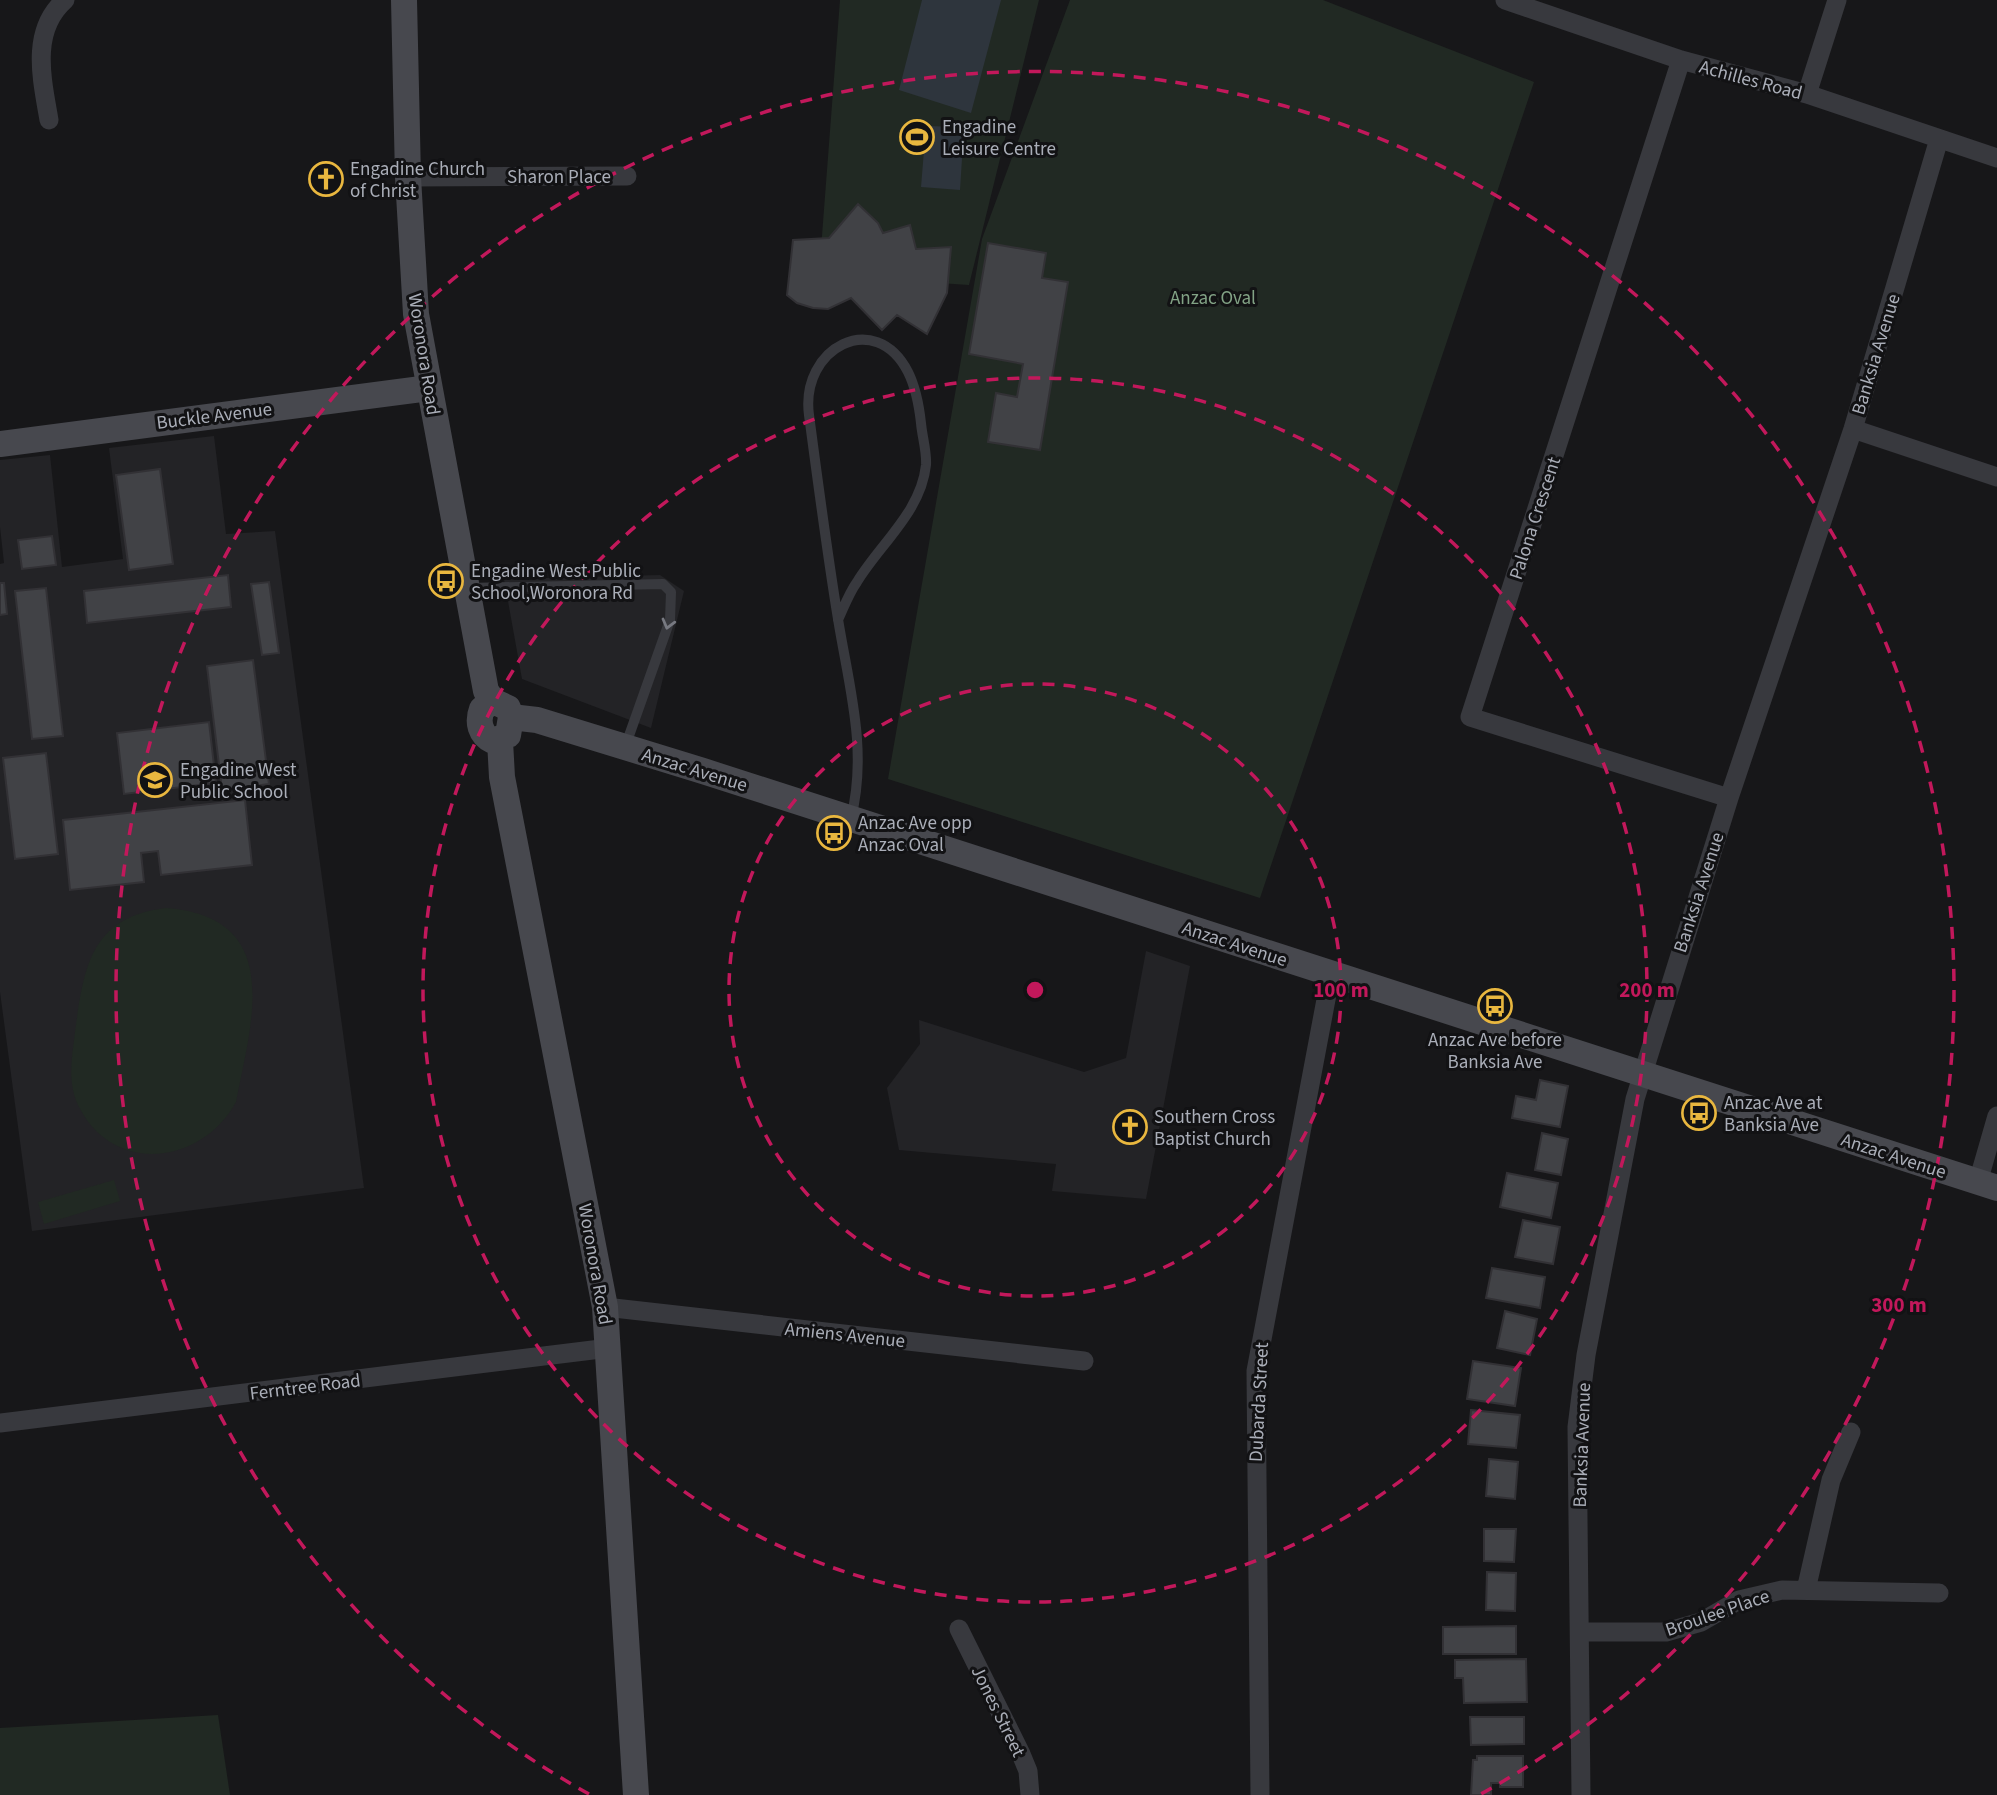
<svg xmlns="http://www.w3.org/2000/svg" width="1997" height="1795" viewBox="0 0 1997 1795" font-family="'Source Sans 3',sans-serif">
	<style>
		.built { fill: #232326 }
		.green { fill: #212923 }
		.water { fill: #2e353d }
		.building { fill: #414246; stroke: #323135; stroke-width: 2 }
		.lines { fill: none; stroke-linecap: round; stroke-linejoin: round }
		.lane { stroke: #38393e; stroke-width: 10 }
		.street { stroke: #38393e; stroke-width: 19 }
		.secondary { stroke: #47484e; stroke-width: 26 }
		.oneway { stroke: #777981 }
		.ring { fill: none; stroke: #c2185b; stroke-width: 3.5; stroke-dasharray: 12 9 }
		.labels { text-anchor: middle; stroke-width: 6; stroke-linejoin: round; paint-order: stroke }
		.street-label { font-size: 19px; fill: #aaaeb8; stroke: #121214 }
		.poi-label { font-size: 19px; fill: #aaaeb8; stroke: #121214; text-anchor: start }
		.park-label { font-size: 19px; fill: #82a285; stroke: #121214 }
		.centre { fill: #c2185b; stroke: #121214; stroke-width: 3.5 }
		.ring-label { font-size: 21px; text-anchor: middle; font-weight: bold; fill: #c2185b; stroke: #121214; stroke-width: 6; stroke-linejoin: round; paint-order: stroke }
	</style>
	<rect width="100%" height="100%" fill="#171719"/>
	<path class="built" d="M214 436 226 534 275 531 364 1188 32 1231 0 992V564L4 563 0 527V460L50 455 62 567 123 559 109 448Z
		M660 575 684 591 651 728 522 679 504 579Z
		M1146 951 1190 966 1146 1199 1052 1191 1056 1164 899 1150 887 1088 920 1044 919 1020 1084 1072 1126 1058Z"/>
	<path class="green" d="M840 0H1039L969 285 819 275Z
		M1070 0H1323L1534 82 1260 898 888 779 982 239Z
		M166 908C286 917 251 1023 236 1102 202 1165 112 1176 78 1105 67 1081 72 1058 75 1032 84 968 90 917 166 908Z
		M114 1180 120 1201 44 1224 38 1202Z
		M218 1715 230 1795H0V1728Z"/>
	<path class="water" d="M922 0H1001L971 113 899 90Z
		M926 126 964 127 960 190 921 187Z"/>
	<path class="building" d="M858 204 878 223 883 233 910 225 916 249 951 247 947 293 927 334 897 315 882 330 851 298 828 309 813 308 797 303 787 295 793 240 829 238Z
		M988 243 1046 253 1042 278 1068 282 1040 450 988 442 996 393 1017 397 1023 364 969 354Z
		M160 469 173 564 129 570 116 475Z
		M52 536 56 565 22 569 18 540Z
		M228 575 231 607 87 623 84 591Z
		M269 582 279 653 262 655 251 584Z
		M0 583H4L7 614 0 615Z
		M46 588 63 736 32 739 15 591Z
		M253 660 269 784 222 790 207 666Z
		M209 722 216 783 124 794 117 733Z
		M46 753 58 854 15 859 3 758Z
		M245 800 252 865 161 875 158 851 141 853 144 882 70 890 63 820Z
		M1540 1080 1568 1086 1560 1127 1512 1118 1516 1096 1536 1100Z
		M1542 1133 1568 1139 1561 1175 1535 1170Z
		M1507 1173 1558 1183 1551 1218 1500 1207Z
		M1523 1220 1560 1227 1553 1264 1515 1257Z
		M1492 1268 1545 1277 1540 1308 1486 1298Z
		M1505 1311 1537 1319 1530 1355 1497 1348Z
		M1473 1361 1521 1368 1515 1406 1467 1399Z
		M1471 1410 1520 1415 1516 1448 1468 1444Z
		M1489 1459 1518 1462 1515 1499 1486 1496Z
		M1484 1529H1516L1514 1562 1484 1561Z
		M1487 1572 1516 1573 1515 1611 1486 1610Z
		M1516 1626V1654H1443V1627Z
		M1526 1659 1527 1702 1464 1703 1463 1678H1455V1660Z
		M1470 1717H1524V1744L1471 1745Z
		M1477 1756H1523V1787H1500V1783H1491V1795H1471L1473 1760H1477Z"/>
	<g class="lines">
		<path class="lane" d="M467 588 663 584 671 592 670 620 625 747
			M838 620C844 607 849 593 857 582 880 544 921 512 926 465 927 452 922 436 921 423 919 405 916 388 908 372 875 308 800 348 809 415 818 483 827 552 838 619 849 687 868 750 851 818"/>
		<path class="street" d="M1505 0 1681 60 1807 94 1997 158
			M1681 60 1470 717 1729 798
			M1807 94 1837 0
			M49 120C42 79 30 31 65 0
			M408 177 627 176
			M1853 429 1997 477
			M1978 1182 1997 1116
			M605 1307 1084 1361
			M0 1423 609 1348
			M1806 1590 1831 1480 1851 1432
			M959 1629 1021 1754 1028 1771 1030 1795
			M1580 1632H1666L1701 1622 1739 1600 1782 1590 1939 1593
			M1260 1795 1256 1371 1331 973
			M1581 1795 1577 1427 1586 1355 1635 1099 1729 798 1853 429 1939 139"/>
		<path class="secondary" d="M404 0 408 177 416 314 486 691 493 701
			M0 444 429 388
			M493 701 508 708 511 717 508 735 493 741C480 735 477 722 482 709Z
			M511 717 537 720 703 771 1997 1188
			M500 741 502 777 605 1307 636 1795"/>
	</g>
	<defs><path id="oneway-chevron" d="M-2-3.5L2.5 0L-2 3.5" fill="none" stroke-width="1.6" stroke-linecap="round" stroke-linejoin="round" transform="scale(1.75)"/></defs>
	<use class="oneway" href="#oneway-chevron" transform="translate(668 624) rotate(105)"/>
	<g class="ring">
		<circle cx="1035" cy="990" r="306"/>
		<circle cx="1035" cy="990" r="612"/>
		<path d="M589 1794A919 919 0 1 1 1481 1794"/>
	</g>
	<defs>
		<g id="stadium-ring" transform="scale(1.75)"><circle r="9.5" fill="#121214" stroke="#e9b73f" stroke-width="1.5"/><path d="M0-5a6.5 5 0 1 0 0 10a6.5 5 0 1 0 0-10ZM-3.5-1.8h7v3.6h-7Z" fill="#e9b73f"/></g>
		<g id="church-ring" transform="scale(1.75)"><circle r="9.5" fill="#121214" stroke="#e9b73f" stroke-width="1.5"/><path d="M-1.2-6h2.4v3.5h3.3v2.4h-3.3V6h-2.4V-.1h-3.3v-2.4h3.3Z" fill="#e9b73f"/></g>
		<g id="bus-ring" transform="scale(1.75)"><circle r="9.5" fill="#121214" stroke="#e9b73f" stroke-width="1.5"/><path d="M-5-6H5V4H4V6H2V4H-2V6H-4V4H-5ZM-3.5-4V0h7V-4ZM-3.5 1.2v1.5H-2V1.2ZM2 1.2v1.5H3.5V1.2Z" fill="#e9b73f"/></g>
		<g id="school-ring" transform="scale(1.75)"><circle r="9.5" fill="#121214" stroke="#e9b73f" stroke-width="1.5"/><path d="M0-5L7-2L0 1L-7-2ZM-4 1L0 2.5L4 1V4Q0 6-4 4Z" fill="#e9b73f"/></g>
	</defs>
	<g fill-rule="evenodd">
		<use href="#stadium-ring" x="917" y="137"/>
		<use href="#church-ring" x="326" y="179"/>
		<use href="#bus-ring" x="446" y="581"/>
		<use href="#school-ring" x="155" y="780"/>
		<use href="#bus-ring" x="834" y="833"/>
		<use href="#bus-ring" x="1495" y="1006"/>
		<use href="#bus-ring" x="1699" y="1113"/>
		<use href="#church-ring" x="1130" y="1127"/>
	</g>
	<g class="labels">
		<g class="street-label">
			<text transform="translate(1751 79) rotate(15)" y="7">Achilles Road</text>
			<text x="559" y="183">Sharon Place</text>
			<text transform="translate(425 354) rotate(81)" y="7">Woronora Road</text>
			<text transform="translate(1875 354) rotate(-73)" y="7">Banksia Avenue</text>
			<text transform="translate(214 415) rotate(-7)" y="7">Buckle Avenue</text>
			<text transform="translate(1534 518) rotate(-72)" y="7">Palona Crescent</text>
			<text transform="translate(695 769) rotate(17)" y="7">Anzac Avenue</text>
			<text transform="translate(1698 892) rotate(-72)" y="7">Banksia Avenue</text>
			<text transform="translate(1235 943) rotate(18)" y="7">Anzac Avenue</text>
			<text transform="translate(1894 1155) rotate(18)" y="7">Anzac Avenue</text>
			<text transform="translate(596 1264) rotate(80)" y="7">Woronora Road</text>
			<text transform="translate(845 1334) rotate(6)" y="7">Amiens Avenue</text>
			<text transform="translate(305 1386) rotate(-7)" y="7">Ferntree Road</text>
			<text transform="translate(1258 1402) rotate(-87)" y="7">Dubarda Street</text>
			<text transform="translate(1581 1445) rotate(-88)" y="7">Banksia Avenue</text>
			<text transform="translate(1717 1612) rotate(-19)" y="7">Broulee Place</text>
			<text transform="translate(999 1711) rotate(64)" y="7">Jones Street</text>
		</g>
		<g class="poi-label">
			<text x="942" y="133">Engadine<tspan x="942" dy="22">Leisure Centre</tspan></text>
			<text x="350" y="175">Engadine Church<tspan x="350" dy="22">of Christ</tspan></text>
			<text x="471" y="577">Engadine West Public<tspan x="471" dy="22">School,Woronora Rd</tspan></text>
			<text x="180" y="776">Engadine West<tspan x="180" dy="22">Public School</tspan></text>
			<text x="858" y="829">Anzac Ave opp<tspan x="858" dy="22">Anzac Oval</tspan></text>
			<text x="1495" y="1046" text-anchor="middle">Anzac Ave before<tspan x="1495" dy="22">Banksia Ave</tspan></text>
			<text x="1724" y="1109">Anzac Ave at<tspan x="1724" dy="22">Banksia Ave</tspan></text>
			<text x="1154" y="1123">Southern Cross<tspan x="1154" dy="22">Baptist Church</tspan></text>
		</g>
		<g class="park-label">
			<text x="1213" y="304">Anzac Oval</text>
		</g>
	</g>
	<circle cx="1035" cy="990" r="10" class="centre"/>
	<g class="ring-label">
		<text x="1341" y="997">100 m</text>
		<text x="1647" y="997">200 m</text>
		<text x="1899" y="1312">300 m</text>
	</g>
</svg>
